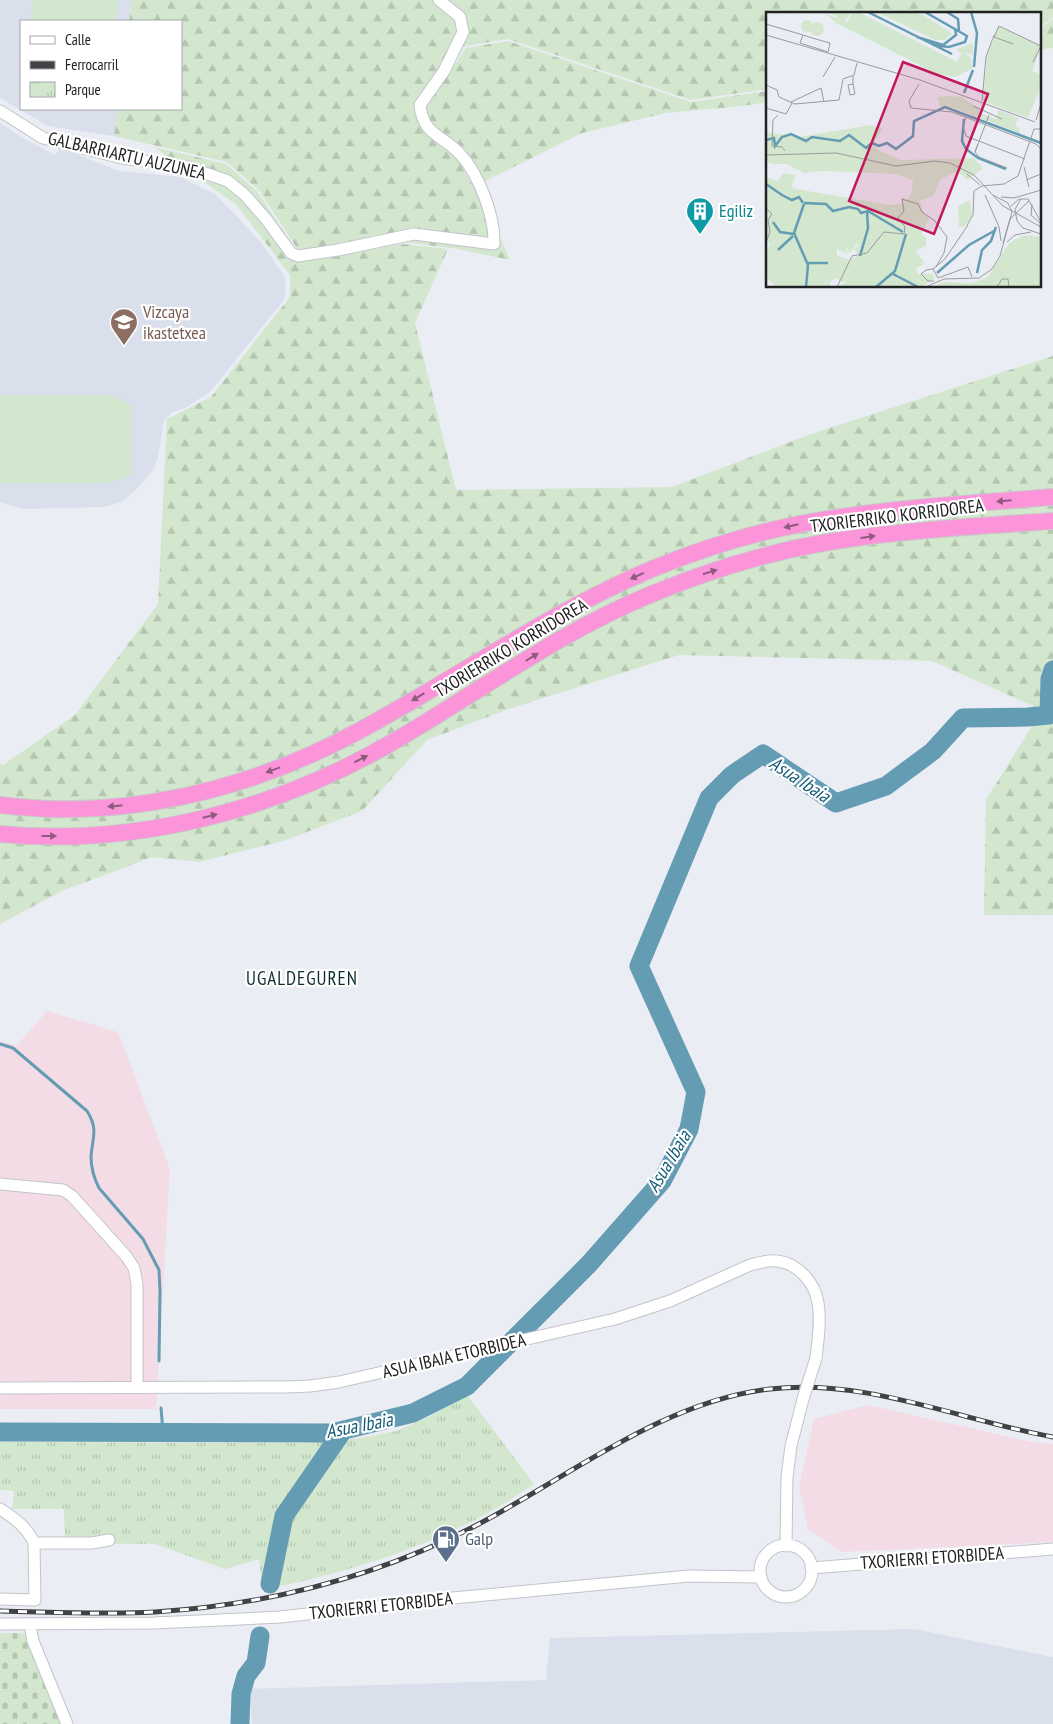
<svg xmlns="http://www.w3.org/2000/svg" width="1053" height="1724" viewBox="0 0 1053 1724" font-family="'PT Sans Narrow',sans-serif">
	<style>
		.built { fill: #dadfec }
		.industrial { fill: #f4dce6 }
		.forest { fill: url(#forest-firs) }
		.cemetery { fill: url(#cemetery-stones) }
		.park { fill: url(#park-tufts) }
		.pitch { fill: #d2e7cd }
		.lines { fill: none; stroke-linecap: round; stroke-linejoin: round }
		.stream { stroke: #649cb3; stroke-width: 3 }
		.river { stroke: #649cb3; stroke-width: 19 }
		.minor-casing { stroke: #c2c4ca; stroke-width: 13 }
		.highway-casing { stroke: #c9caca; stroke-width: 18 }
		.minor { stroke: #fff; stroke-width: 11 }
		.highway { stroke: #fb94d8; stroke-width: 16 }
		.rail-casing { stroke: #414245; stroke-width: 5 }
		.rail { stroke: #fff; stroke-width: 3; stroke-dasharray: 9; stroke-linecap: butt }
		.minor-bridge-casing { stroke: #c2c4ca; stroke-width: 13; stroke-linecap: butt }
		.minor-bridge { stroke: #fff; stroke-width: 11 }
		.oneway { fill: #8e5a7e }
		.labels { text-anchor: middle; stroke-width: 4.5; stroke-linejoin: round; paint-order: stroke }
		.street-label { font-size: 18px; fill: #202123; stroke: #fff }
		.culture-label { font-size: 18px; fill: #0d838f; stroke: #fff; text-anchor: start }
		.education-label { font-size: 18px; fill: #785e54; stroke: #fff; text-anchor: start }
		.service-label { font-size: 18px; fill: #4e5e75; stroke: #fff; text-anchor: start }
		.water-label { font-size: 19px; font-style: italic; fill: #135c75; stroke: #fff }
		.neighbourhood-label { font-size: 19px; letter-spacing: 1px; fill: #0d2f2c; stroke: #fff }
		.inset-river { fill: none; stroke: #649cb3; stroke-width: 2.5 }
		.inset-road { fill: none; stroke: #9a9ba0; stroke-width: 1 }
		.view { fill: #c2185b; fill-opacity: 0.15; stroke: #c2185b; stroke-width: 2.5 }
		.inset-edge { fill: none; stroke: #202123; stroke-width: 2.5 }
	</style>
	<defs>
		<pattern id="forest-firs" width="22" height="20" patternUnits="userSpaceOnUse" patternTransform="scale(1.25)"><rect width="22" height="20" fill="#d2e7cd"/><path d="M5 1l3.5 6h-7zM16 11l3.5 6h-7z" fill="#b4c6b0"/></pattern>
		<pattern id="cemetery-stones" width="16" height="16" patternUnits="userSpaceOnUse" patternTransform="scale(1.25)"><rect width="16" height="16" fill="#d2e7cd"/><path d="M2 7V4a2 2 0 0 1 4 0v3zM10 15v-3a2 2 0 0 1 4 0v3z" fill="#b4c6b0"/></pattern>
		<pattern id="park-tufts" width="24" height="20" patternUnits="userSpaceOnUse" patternTransform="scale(1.25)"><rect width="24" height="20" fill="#d2e7cd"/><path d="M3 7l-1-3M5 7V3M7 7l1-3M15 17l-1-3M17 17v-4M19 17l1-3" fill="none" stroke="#b4c6b0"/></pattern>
	</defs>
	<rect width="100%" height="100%" fill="#ebedf4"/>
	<path class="built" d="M0 0H132L129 21H21V109H117L114 136 48 126 0 98Z
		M0 123 21 137 55 155 61 148 119 171 180 177 215 194 260 241 285 277 286 290 284 300 210 392 185 408 173 412 164 420 158 457 154 468 138 488 122 502 103 507 22 509 0 502Z
		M914 1629 1053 1657V1724H252L249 1689 546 1680 550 1638Z"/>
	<path class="industrial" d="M47 1011 118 1032 170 1169 156 1409H0V1041L17 1045Z
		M868 1405 1033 1442 1053 1444V1542L841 1552 808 1529 799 1486 814 1419Z"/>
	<path class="forest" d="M132 0H1053V17L1039 28V14H767V89L691 100 508 39 465 46 420 113 455 155 488 211 510 260 458 249 404 242 298 250 259 190 227 162 114 136 117 109H181V21H129Z
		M1053 19V48L1039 50V30Z
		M508 41 691 102 767 91V102L743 106 666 113 582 133 477 185 457 154 422 113 466 48Z
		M154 147 226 164 257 191 297 252 404 244 448 249 415 323 456 490 672 487 811 434 1053 356V915H984L986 800 1042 710 932 661 679 655 506 710 427 740 362 811 283 841 199 862 152 857 62 891 0 924V763L3 765 75 715 158 604 167 419 211 397 290 297V275L237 205Z"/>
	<path class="cemetery" d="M0 1633H28L62 1724H0Z"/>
	<path class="park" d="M467 1395 534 1484C518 1494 502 1506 486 1514 416 1552 340 1574 263 1590L259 1559 225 1569 155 1544 65 1543 64 1509H12L14 1491 0 1490V1442L306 1443 362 1438 396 1431 431 1416Z"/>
	<path class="pitch" d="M33 0H118L116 21H31Z
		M0 395H111L123 400 131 406V474L122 479 108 483H0Z"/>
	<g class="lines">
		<path class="stream" d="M0 1044 13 1048 87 1111C99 1130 92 1138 91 1157 91 1169 94 1178 99 1188L143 1239 159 1270 160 1291 159 1361
			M161 1408 163 1432"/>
		<path class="river" d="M0 1432 332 1433 413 1413 467 1386 589 1264 662 1181 689 1129 696 1092 639 966 709 798 732 775 763 754 836 803 886 786 933 751 963 718 1028 717 1049 715 1050 679 1053 670
			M270 1584 284 1516 342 1432
			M240 1724 241 1694 246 1676 256 1663 260 1636"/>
		<g class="minor-casing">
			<path id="minor" d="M0 111 43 138 122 158 188 167 228 181 245 195 266 219 291 253 298 256 338 250 414 234 494 244C495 217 479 174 460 154 443 135 423 136 420 105L444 71 463 32 460 17 439 0
				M0 1184 63 1190 72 1196 126 1256 134 1268 137 1284V1387
				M0 1388 287 1387 310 1386 339 1382 615 1319 670 1301 750 1265C758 1263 768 1260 777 1261 798 1263 815 1283 818 1303 821 1321 818 1340 816 1358
				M0 1509C14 1518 27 1527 34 1543H92L109 1540
				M760 1571a26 26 0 1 1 52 0a26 26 0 1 1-52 0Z
				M786 1546 787 1477 791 1446 803 1399
				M811 1568 1053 1549
				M0 1599 35 1600 34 1543
				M0 1624 154 1623 220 1620 280 1617 453 1598 689 1576 761 1577
				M30 1625 33 1641 67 1724"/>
		</g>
		<g class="highway-casing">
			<path id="highway" d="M0 805C123 821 249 790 357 732 456 679 548 613 652 569 710 545 773 527 835 518 907 507 980 503 1053 497
				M0 834C138 847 280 809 398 739 482 690 561 631 652 594 710 570 772 551 835 541 907 530 980 526 1053 521"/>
		</g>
		<use href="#minor" class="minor"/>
		<use href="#highway" class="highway"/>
		<g class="rail-casing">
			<path id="rail" d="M0 1611C52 1612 104 1615 155 1612 266 1605 376 1577 475 1526 569 1477 663 1401 770 1389 867 1378 959 1420 1053 1437"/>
		</g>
		<use href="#rail" class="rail"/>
		<g class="minor-bridge-casing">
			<path id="minor-bridge" d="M803 1399 816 1358"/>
		</g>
		<use href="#minor-bridge" class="minor-bridge"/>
	</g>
	<defs><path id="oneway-solid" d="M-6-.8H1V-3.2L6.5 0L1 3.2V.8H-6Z" transform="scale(1.25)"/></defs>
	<g class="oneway">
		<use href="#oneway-solid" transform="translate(1004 501) rotate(175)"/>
		<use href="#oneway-solid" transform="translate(791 526) rotate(167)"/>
		<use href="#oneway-solid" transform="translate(868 537) rotate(-8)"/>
		<use href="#oneway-solid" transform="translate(710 572) rotate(-18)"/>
		<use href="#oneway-solid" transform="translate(637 576) rotate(156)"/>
		<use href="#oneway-solid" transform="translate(532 657) rotate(-32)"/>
		<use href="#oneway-solid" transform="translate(418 697) rotate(149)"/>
		<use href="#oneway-solid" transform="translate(361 759) rotate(-27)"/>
		<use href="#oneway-solid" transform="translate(273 770) rotate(160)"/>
		<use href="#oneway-solid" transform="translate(115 806) rotate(174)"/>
		<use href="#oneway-solid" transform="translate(210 816) rotate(-14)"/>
		<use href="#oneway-solid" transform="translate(49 836)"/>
	</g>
	<defs>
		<g id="building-pin" transform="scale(1.4375)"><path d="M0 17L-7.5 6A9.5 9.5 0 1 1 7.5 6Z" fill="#0f9aa8" stroke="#fff"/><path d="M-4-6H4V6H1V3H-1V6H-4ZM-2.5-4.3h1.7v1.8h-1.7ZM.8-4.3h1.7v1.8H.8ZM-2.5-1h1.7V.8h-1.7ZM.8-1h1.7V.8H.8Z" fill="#fff"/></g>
		<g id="school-pin" transform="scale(1.4375)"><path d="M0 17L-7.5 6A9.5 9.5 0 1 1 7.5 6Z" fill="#8d6e63" stroke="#fff"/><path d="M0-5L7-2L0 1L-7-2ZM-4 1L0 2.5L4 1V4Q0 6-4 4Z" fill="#fff"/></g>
		<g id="fuel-pin" transform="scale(1.4375)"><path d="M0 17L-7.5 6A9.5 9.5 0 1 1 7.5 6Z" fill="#5c6f8a" stroke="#fff"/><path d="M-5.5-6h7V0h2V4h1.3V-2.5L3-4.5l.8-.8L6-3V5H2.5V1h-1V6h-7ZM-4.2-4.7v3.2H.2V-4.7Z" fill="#fff"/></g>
	</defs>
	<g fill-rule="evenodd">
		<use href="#building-pin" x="700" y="211"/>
		<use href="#school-pin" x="124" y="322"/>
		<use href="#fuel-pin" x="446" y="1539"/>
	</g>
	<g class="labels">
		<g class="street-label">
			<text transform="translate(127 156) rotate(13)" y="6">GALBARRIARTU AUZUNEA</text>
			<text transform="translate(897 516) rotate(-7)" y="6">TXORIERRIKO KORRIDOREA</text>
			<text transform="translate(511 648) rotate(-31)" y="6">TXORIERRIKO KORRIDOREA</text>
			<text transform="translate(454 1356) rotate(-13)" y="6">ASUA IBAIA ETORBIDEA</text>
			<text transform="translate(932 1558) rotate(-4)" y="6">TXORIERRI ETORBIDEA</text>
			<text transform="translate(381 1606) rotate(-6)" y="6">TXORIERRI ETORBIDEA</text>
		</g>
		<g class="culture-label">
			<text x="719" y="217">Egiliz</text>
		</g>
		<g class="education-label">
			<text x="143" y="318">Vizcaya<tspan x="143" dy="21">ikastetxea</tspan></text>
		</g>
		<g class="service-label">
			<text x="465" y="1545">Galp</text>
		</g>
		<g class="water-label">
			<text transform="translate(800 779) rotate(33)" y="7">Asua Ibaia</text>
			<text transform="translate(668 1161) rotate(-59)" y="7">Asua Ibaia</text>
			<text transform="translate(359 1425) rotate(-11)" y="7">Asua Ibaia</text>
		</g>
		<g class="neighbourhood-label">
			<text x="302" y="985">UGALDEGUREN</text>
		</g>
	</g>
	<g transform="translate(766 12)">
		<rect width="275" height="275" fill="#ebedf4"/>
		<path d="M61 0H85L79 9 81 11 86 0H92L191 50 195 42 191 37 207 31V43L198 40 205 46 207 56 190 65 171 62 72 12 58 1 71 6V4ZM111 0H152L186 21 179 28H169ZM98 214V232L93 243 102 234 108 219H114L144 251 158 252 150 256 152 262H167L168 267 156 275 103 252 109 261 102 267 76 270 69 266 64 270 52 264V228L69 229 79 233 82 242 71 237V244L84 248 93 243 88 237 92 234 91 217ZM254 253H263L273 260 268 265 271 275H244V260Z" fill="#d2e7cd"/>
		<path d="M105 113 117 117 106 132 114 139 134 148 208 146 217 156 202 168 192 160 185 162 174 168 168 183 154 189 156 198 163 207 155 222 160 225V234L149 239 159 251 143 253 155 268V275H71L92 263 102 266 107 263 108 261 101 257 103 252 124 256V232L113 219H108L105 225 103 238 93 243 98 232V214L91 217 95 226 84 241 79 233 69 229 52 228 57 236 52 263 64 270V275H11L0 266V234L1 239 4 232 0 229V165L12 169 17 161 30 163 25 174 30 177 125 193 136 192 135 185 140 188 145 183 147 168 129 162 58 159 38 161 21 152H6L0 149V120L33 125ZM204 188 206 204 198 215H193L192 194ZM258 223 275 225V275H271L268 265 273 260 256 253 244 260V275H167L178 270 206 271 222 265 243 231Z" fill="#d2e7cd"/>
		<path d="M232 14 275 34 266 59 275 62V74L262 106 217 89 221 45Z" fill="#d2e7cd"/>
		<path d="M182 84 196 85 211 95 214 101 230 107 233 98 252 106 249 114 253 115 254 121 188 96 174 95 171 85Z" fill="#d2e7cd"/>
		<path d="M35 14a6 6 0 1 1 12 0a6 6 0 1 1-12 0ZM44 17a7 7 0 1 1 14 0a7 7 0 1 1-14 0Z" fill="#d2e7cd"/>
		<path class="inset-river" d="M102 0 186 42M159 0 201 24 199 30 183 35 167 33M181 0 192 7 193 19M205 0 211 21 208 55M151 25 177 33 190 23 189 16M198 81 207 58M198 107 196 129 200 137 212 146 240 157M0 128 8 126 9 134 16 125 25 122 40 129 46 125 74 129 83 123 100 136 106 131 113 134 121 131 130 137 147 124 148 109 179 95 275 131M0 172 16 183 26 188 33 185 37 191M38 191 60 192 67 199 83 195 92 197 95 201 102 199 137 220M38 192 28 221 42 253 40 275M7 210 14 220 28 222M12 238 27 224M94 244 102 216 101 199M42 251H62M171 261 203 233 228 219M211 261 216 238 225 229 230 215M127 262 152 275M110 275 129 259 140 222"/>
		<path class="inset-road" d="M0 12 37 23 53 28 64 31 62 40 34 31 37 23M0 23 154 68 269 110M247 32 228 25 233 14 275 34 267 50M57 65 69 45M87 72 89 82 84 83 82 73 87 72V64M153 72 143 89 145 96 186 100 270 132 275 137M0 73 11 78 13 85 29 92 73 88 77 67 88 63 91 51M216 89 220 45 228 23M25 90 55 76 58 90M207 94 236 107M0 96 20 102 26 91M12 103 7 108 6 134 16 135 19 139M200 105 197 115 200 124 259 147M270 108 275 92M212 132 209 140 223 103M209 140 213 145 241 156M0 143 70 141 130 154 169 149 184 151 208 163 237 194 275 215M258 155 263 175M201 162 214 173M260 168 275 162M219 183 233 215 235 229M227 183 242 191 246 200 234 244M235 185 248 186 275 178M255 187 249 197 251 209 257 216 275 222M266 192 265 203 274 211M245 194 253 187H262L275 210M0 196 6 202 2 208 4 220 0 230M201 213 207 203 208 179 216 174 238 172 252 164 268 117H275M241 230 249 223 265 220M237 231 244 207 263 189M167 257 172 266 202 255 206 265M155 262 160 258 167 257 179 247 202 213M155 262 162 269H168M162 274 178 267 213 266 226 257 234 244M71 275 86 244 101 241 118 220 138 222 139 215 132 206 138 199 136 187 152 192 156 200 169 209 181 225 178 241 170 255M231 275 236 267H242L243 275"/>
		<path class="view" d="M137 50 222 82 168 222 83 189Z"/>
		<rect width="275" height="275" class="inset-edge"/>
	</g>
	<rect x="20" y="20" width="162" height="90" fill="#ffffff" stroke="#a6a6a7"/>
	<rect x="30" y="36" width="25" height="8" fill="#ffffff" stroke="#a6a6a7"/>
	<text x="65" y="45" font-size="15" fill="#202123">Calle</text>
	<rect x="30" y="61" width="25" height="8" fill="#414245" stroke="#a6a6a7"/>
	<text x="65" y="70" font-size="15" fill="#202123">Ferrocarril</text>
	<rect x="30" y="82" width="25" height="15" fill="url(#park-tufts)" stroke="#a6a6a7"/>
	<text x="65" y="95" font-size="15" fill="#202123">Parque</text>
</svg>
